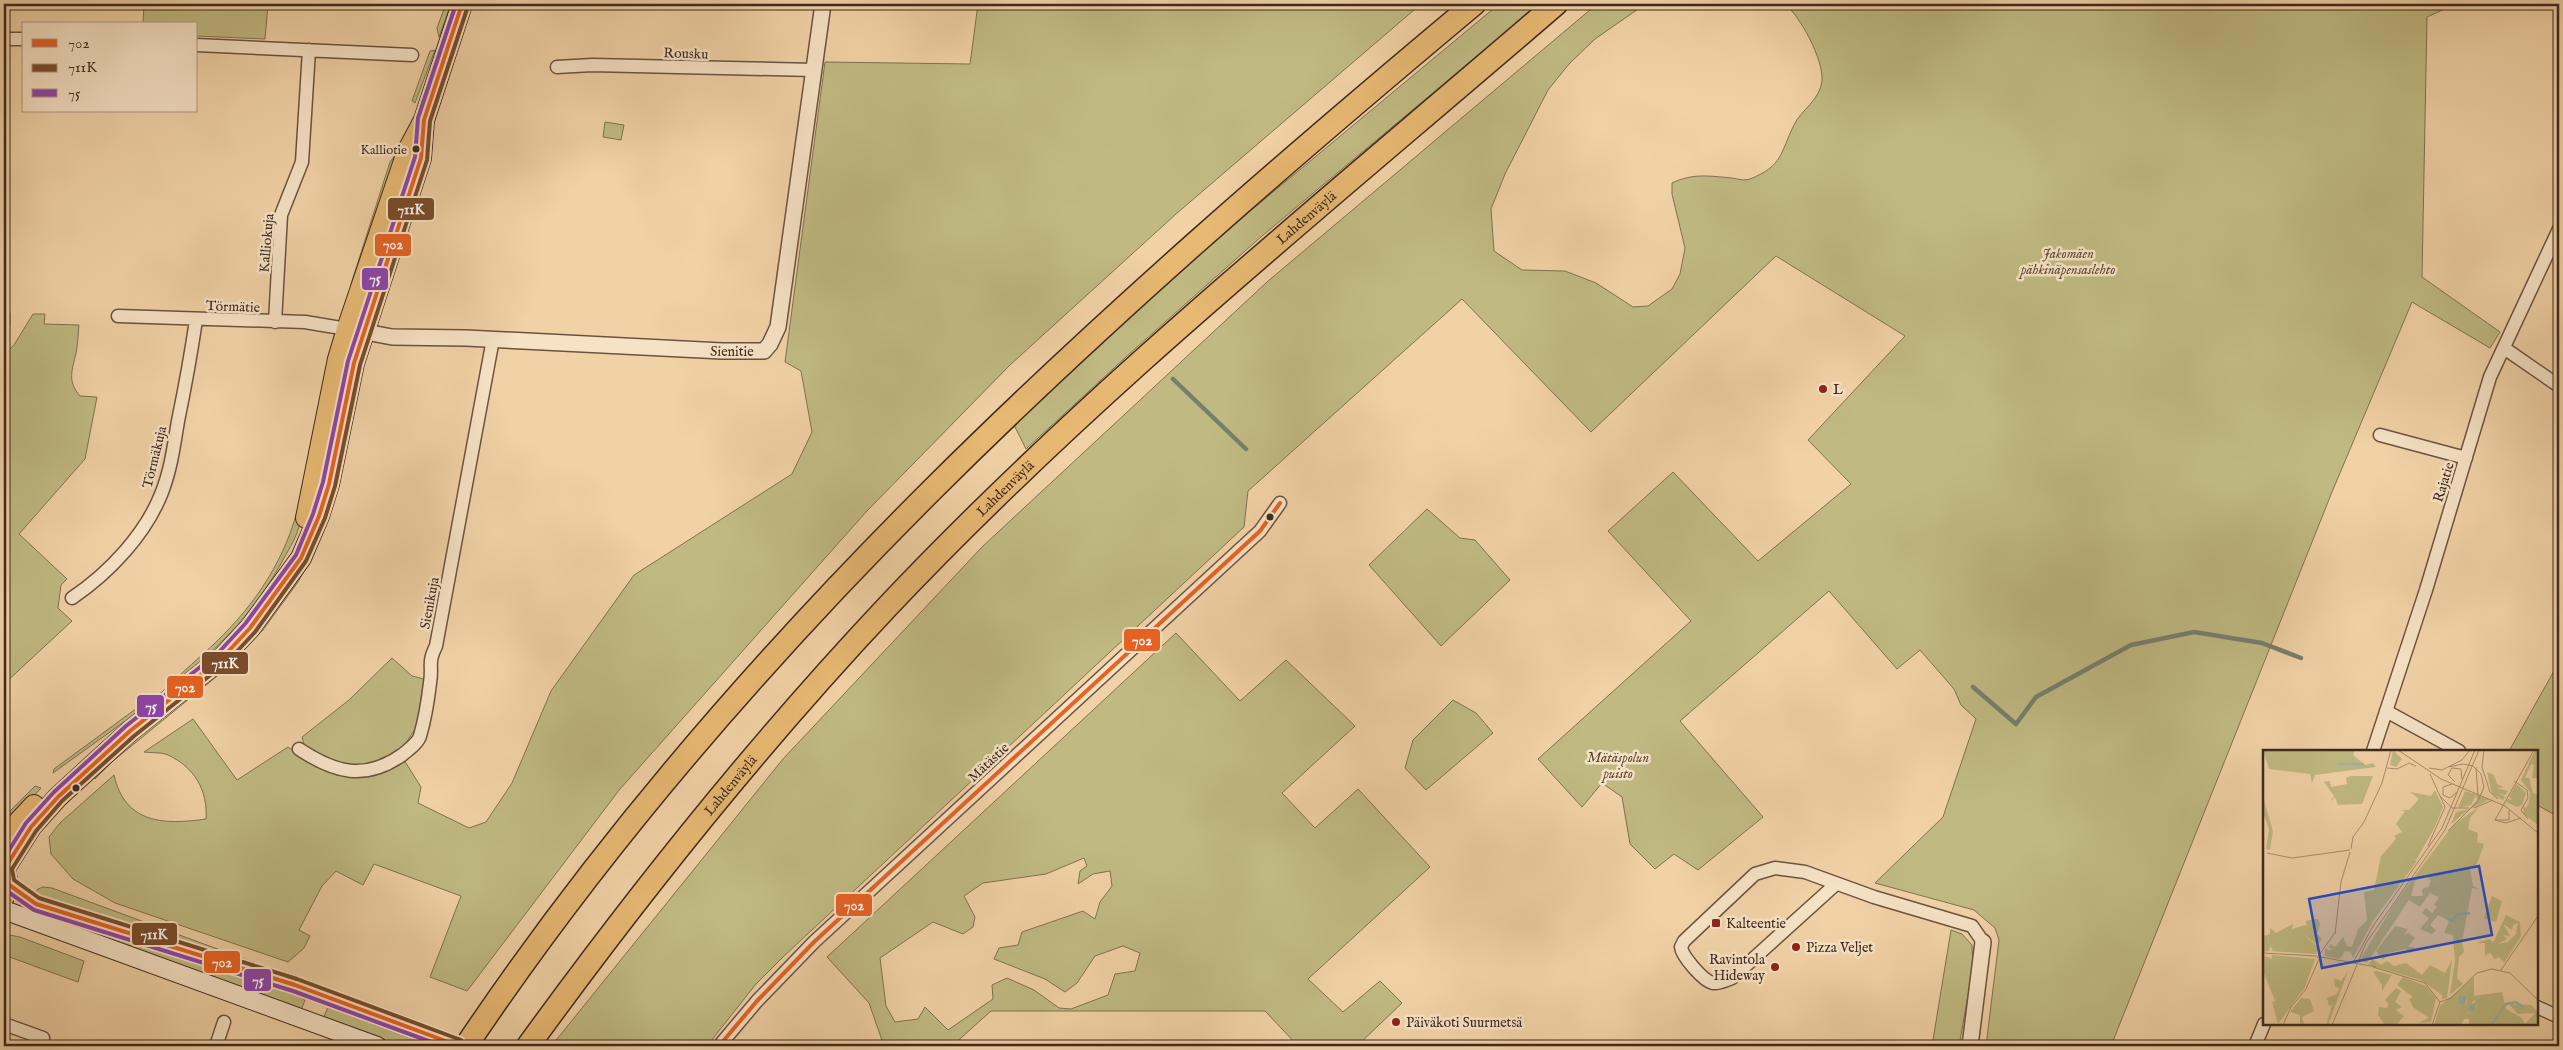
<svg xmlns="http://www.w3.org/2000/svg" width="2563" height="1050" viewBox="0 0 2563 1050" font-family="'IM FELL English',serif">
	<style>
		.green { fill: #c0ba82; stroke: #807250; fill-rule: evenodd }
		.lines { fill: none; stroke-linecap: round; stroke-linejoin: round }
		.stream { stroke: #767f6f; stroke-width: 4.5 }
		.minor-casing { stroke: #6c5340; stroke-width: 15 }
		.tertiary-casing { stroke: #6c5340; stroke-width: 18 }
		.secondary-casing { stroke: #3f291e; stroke-width: 20 }
		.primary-casing { stroke: #3f291e; stroke-width: 22 }
		.motorway-casing { stroke: #3f291e; stroke-width: 25 }
		.minor { stroke: #f6e2c5; stroke-width: 12 }
		.tertiary { stroke: #f6e2c5; stroke-width: 15 }
		.secondary { stroke: #f6e2c5; stroke-width: 18 }
		.primary { stroke: #e8b973; stroke-width: 20 }
		.motorway { stroke: #e8b973; stroke-width: 22 }
		.bus-1-casing { stroke: #f6e2c5; stroke-width: 8 }
		.bus-2-casing { stroke: #f6e2c5; stroke-width: 8 }
		.bus-3-casing { stroke: #f6e2c5; stroke-width: 8 }
		.bus-1 { stroke: #e96222; stroke-width: 4 }
		.bus-2 { stroke: #7a4b2a; stroke-width: 4 }
		.bus-3 { stroke: #8e44ad; stroke-width: 4 }
		.bus-dot { fill: #3f291e; stroke: #f6e2c5; stroke-width: 2 }
		.poi-dot { fill: #8f2418; stroke: #f6e2c5; stroke-width: 2 }
		.labels { text-anchor: middle; stroke-width: 5; stroke-linejoin: round; paint-order: stroke }
		.bus-label { font-size: 13px; fill: #3f291e; stroke: #f6e2c5; text-anchor: end }
		.street-label { font-size: 14px; fill: #3f291e; stroke: #f6e2c5 }
		.park-label { font-size: 14px; font-style: italic; fill: #594632; stroke: #f6e2c5 }
		.poi-label { font-size: 14px; fill: #3f291e; stroke: #f6e2c5; text-anchor: start }
		.inset-river { fill: none; stroke: #9bb8a5; stroke-width: 2.5 }
		.inset-road { fill: none; stroke: #aa8e70; stroke-width: 1 }
		.view { fill: #1d4ed8; fill-opacity: 0.15; stroke: #1d4ed8; stroke-width: 2.5 }
		.inset-edge { fill: none; stroke: #3f291e; stroke-width: 2.5 }
		.line-badge { stroke: #f6e2c5; stroke-width: 2 }
		.badge-label { font-size: 14px; text-anchor: middle; font-weight: bold; fill: #fff }
	</style>
	<rect width="100%" height="100%" fill="#f1d2a6"/>
	<filter id="stains"><feTurbulence type="fractalNoise" baseFrequency=".004" numOctaves="4"/><feColorMatrix values="0 0 0 0 .2 0 0 0 0 .09 0 0 0 0 .02 0 0 0 .5 -.17"/></filter>
	<radialGradient id="worn" r=".72"><stop offset=".6" stop-color="#630" stop-opacity="0"/><stop offset="1" stop-color="#630" stop-opacity=".3"/></radialGradient>
	<path class="green" d="M144 4H268L265 39 196 36V24H143Z
		M446 4H451L439 37 437 28Z
		M978 4H1421L1176 214 1010 365 866 512 620 789 467 991 430 977 461 896 374 864 363 885 336 871 322 886 299 930 310 936 304 948 288 962 115 903 73 879 51 854 49 837 60 823 114 775C125 824 164 825 206 819 208 790 194 767 168 755 161 752 151 753 144 752L193 719 237 780 288 747 321 769 348 775 390 770 404 760 421 787 418 803 469 828 486 822 512 783 551 691 634 575 792 474 812 432 801 371 785 362 825 62 970 64Z
		M1499 4H1539L1262 236 1138 346 1026 449 1014 425 1117 326 1249 212Z
		M1597 4H1650L1641 7 1595 39 1569 64 1548 90 1505 174 1491 209 1494 251 1522 270 1565 271 1596 283 1633 307 1648 306 1672 289 1680 274 1685 248 1672 194V183C1693 173 1709 176 1732 178 1738 179 1745 181 1750 179 1783 166 1780 153 1794 125 1801 110 1820 100 1822 81 1824 60 1800 16 1785 4H2456L2427 17 2422 277 2500 332 2490 348 2412 302 2332 492 2111 1046H1986L1999 940 1995 928 1974 910 1875 883 1943 817 1976 719 1961 705 1954 689 1920 650 1897 669 1829 591 1680 721 1763 817 1698 870 1674 854 1655 869 1630 844 1622 797 1602 783 1582 807 1538 759 1691 621 1608 531 1673 472 1758 561 1851 484 1808 440 1905 336 1776 256 1591 432 1462 299 1248 491 1244 527 783 957 756 984 707 1046H558L553 1044 783 759 982 547 1267 282Z
		M435 50 415 103 412 101 413 98 430 51Z
		M605 122 624 125 621 140 603 137Z
		M396 154 354 289 351 284 390 162Z
		M4 312 10 313V326L4 342Z
		M33 314H45L44 324 79 325C78 334 78 344 76 353 72 371 67 381 80 396L97 397 85 459 19 534 67 579 61 585 58 608 72 621 4 684V354L14 345Z
		M362 371 333 504 309 562 298 582 263 630 227 668 113 761 95 779 93 777 288 588Z
		M299 503C299 509 301 516 300 522 298 535 289 549 283 560 253 615 212 655 163 693 167 685 206 652 215 643 256 604 287 557 299 503Z
		M1427 509 1460 538 1475 540 1510 580 1441 646 1369 565Z
		M1176 633 1240 701 1286 660 1355 726 1282 793 1315 828 1358 789 1430 867 1308 979 1343 1012 1380 981 1402 1003 1357 1046H1298L1265 1011H991L952 1046H884L869 1003 827 957ZM1084 858 1087 866 1080 871 1078 884 1093 874 1110 871 1112 886 1100 902 1095 919 1083 911 1022 932 1018 945 999 948 994 959 1045 979 1065 992 1077 983 1095 956 1123 946 1140 953 1135 971 1115 974 1108 995 1071 1009 1059 1008 1034 990 1007 978 992 985 993 999 948 1030 925 1007 918 1019 895 1022 886 1006 880 958 933 922 963 934 973 927 975 917 964 896 983 883 1046 874Z
		M392 658 412 676 424 679 417 726 404 746 384 762 349 768 305 749 302 737 349 700Z
		M2559 662V817L2537 805V751H2509Z
		M148 700 153 701 53 773 54 769Z
		M1453 700 1476 713 1493 733 1426 790 1405 768 1413 740Z
		M35 786 41 788 4 829V817Z
		M43 887 52 888 288 975 34 895 38 889Z
		M28 907 272 983 305 1000 300 1013 25 913Z
		M1951 930 1962 934 1972 945 1973 967 1959 1046H1932Z
		M4 934 20 937 84 961 78 982 4 955Z
		M328 1007 331 1008 444 1046H392L322 1021Z"/>
	<g class="lines">
		<path class="stream" d="M1173 379 1246 449
			M1973 687 2016 724 2036 697 2131 645 2194 632 2262 643 2301 658"/>
		<g class="minor-casing">
			<path id="minor" d="M4 39H24
				M196 45 412 55
				M557 67 592 65 814 70
				M118 316 305 322 347 329
				M275 322 281 215 302 162 309 50
				M2504 348 2559 386
				M2380 435 2466 458
				M72 598C109 573 146 534 162 492 171 469 174 445 178 421 185 387 191 354 196 320
				M2386 711 2459 751
				M299 749C335 773 365 781 402 755 408 750 418 743 420 736 425 719 428 700 430 683 433 665 427 664 436 646L493 339
				M2373 751 2426 590 2490 377 2559 229
				M1836 884 1732 978C1726 980 1719 984 1713 983 1703 981 1682 956 1681 947L1684 941 1755 874 1775 868 1805 872 1874 897 1972 926 1983 942
				M2537 1007 2559 1017
				M4 1024 43 1038 40 1046
				M216 1046 224 1022
				M719 1046 757 1001 814 942 1260 531 1280 503
				M2255 1046 2264 1024"/>
		</g>
		<g class="tertiary-casing">
			<g id="tertiary">
				<path id="s1" d="M355 330 392 337 466 338 722 351H764L770 344 778 327 823 4"/>
				<path d="M1970 1046 1983 942"/>
			</g>
		</g>
		<g class="secondary-casing">
			<path id="secondary" d="M8 884 36 904 295 985 459 1046
				M4 910 377 1046"/>
		</g>
		<g class="primary-casing">
			<path id="primary" d="M306 518 338 359 347 329 407 152 424 120 462 4
				M4 837 34 805
				M4 866 8 884 4 897
				M5 868 31 827 58 797 130 731 223 657 250 628 301 558 319 516 329 484 354 363 421 158 424 120"/>
		</g>
		<g class="motorway-casing">
			<g id="motorway">
				<path d="M466 1046C739 639 1101 316 1474 4"/>
				<path id="s2" d="M528 1046C639 893 758 744 888 606 1094 388 1329 200 1556 4"/>
			</g>
		</g>
		<use href="#minor" class="minor"/>
		<use href="#tertiary" class="tertiary"/>
		<use href="#secondary" class="secondary"/>
		<use href="#primary" class="primary"/>
		<use href="#motorway" class="motorway"/>
		<g class="bus-1-casing">
			<path id="bus-1" d="M459 1046 295 985 36 904 8 884 5 868 31 827 58 797 130 731 223 657 250 628 301 558 319 516 329 484 354 363 421 158 424 120 462 4
				M719 1046 757 1001 814 942 1260 531 1280 503"/>
		</g>
		<g class="bus-2-casing">
			<path id="bus-2" d="M461 1040 297 979 39 898 14 880 12 869 36 831 62 801 134 736 228 661 255 632 306 561 325 518 335 486 360 365 427 160 430 121 468 6"/>
		</g>
		<g class="bus-3-casing">
			<path id="bus-3" d="M4 858 26 823 54 792 126 726 219 652 245 624 296 555 313 514 323 482 348 361 415 157 418 118 456 4
				M4 889 34 910 293 991 442 1046"/>
		</g>
		<use href="#bus-1" class="bus-1"/>
		<use href="#bus-2" class="bus-2"/>
		<use href="#bus-3" class="bus-3"/>
	</g>
	<g class="bus-dot">
		<circle cx="416" cy="149" r="4.5"/>
		<circle cx="1270" cy="517" r="4.5"/>
		<circle cx="76" cy="788" r="4.5"/>
	</g>
	<g class="poi-dot">
		<circle cx="1823" cy="389" r="5"/>
		<rect x="1711" y="918" width="10" height="10" rx="2.5"/>
		<circle cx="1796" cy="947" r="5"/>
		<circle cx="1775" cy="967" r="5"/>
		<circle cx="1396" cy="1022" r="5"/>
	</g>
	<g class="labels">
		<g class="bus-label">
			<text x="407" y="154">Kalliotie</text>
		</g>
		<g class="street-label">
			<text transform="translate(686 53) rotate(2)" y="5">Rousku</text>
			<text dy="5" stroke="none"><textPath href="#s2" startOffset="1140">Lahdenväylä</textPath></text>
			<text transform="translate(266 243) rotate(-85)" y="5">Kalliokuja</text>
			<text transform="translate(233 306) rotate(2)" y="5">Törmätie</text>
			<text dy="5" stroke="none"><textPath href="#s1" startOffset="378">Sienitie</textPath></text>
			<text transform="translate(154 457) rotate(-76)" y="5">Törmäkuja</text>
			<text transform="translate(2443 482) rotate(-73)" y="5">Rajatie</text>
			<text dy="5" stroke="none"><textPath href="#s2" startOffset="735">Lahdenväylä</textPath></text>
			<text transform="translate(429 603) rotate(-79)" y="5">Sienikuja</text>
			<text transform="translate(988 762) rotate(-43)" y="5">Mätästie</text>
			<text dy="5" stroke="none"><textPath href="#s2" startOffset="330">Lahdenväylä</textPath></text>
		</g>
		<g class="park-label">
			<text x="2068" y="258">Jakomäen<tspan x="2068" dy="16">pähkinäpensaslehto</tspan></text>
			<text x="1618" y="762">Mätäspolun<tspan x="1618" dy="16">puisto</tspan></text>
		</g>
		<g class="poi-label">
			<text x="1833" y="394">L</text>
			<text x="1726" y="928">Kalteentie</text>
			<text x="1806" y="952">Pizza Veljet</text>
			<text x="1765" y="964" text-anchor="end">Ravintola<tspan x="1765" dy="16">Hideway</tspan></text>
			<text x="1406" y="1027">Päiväkoti Suurmetsä</text>
		</g>
	</g>
	<g transform="translate(2263 750)">
		<rect width="275" height="275" fill="#f1d2a6"/>
		<path d="M0 0H92L90 5 102 15 110 13 113 17 52 25 49 33 47 24 6 19ZM130 0 139 9 133 17 127 15ZM272 0H275V28H269L271 15 268 14 262 28H266L270 43 274 44 275 75 261 64 260 56 263 58 266 53 267 42 258 30ZM224 22 231 25 234 34 241 37 234 38 245 41 242 45 236 43 242 47 240 50 229 44ZM88 26H110L99 54 75 55 72 47 67 52 71 46 61 32 67 31 68 37 84 34 83 28ZM253 34 263 43 259 55 254 57 243 52 245 49 250 50 246 47ZM172 40 180 57 171 79 153 110 150 109 154 111 110 171 90 208 88 202 82 201 77 209 62 206V199L73 183 63 198 65 200H70L65 197 68 194 72 197 80 187 84 196 89 197 95 179 104 170 101 142 111 140 118 106 133 89 131 86 139 82 133 74 142 61 137 60H146L156 49 147 42 168 46ZM202 41 227 49 208 59 218 47 212 54 209 57 188 74 193 62 206 59 214 50 213 45 208 55 195 58ZM0 47 10 81 7 100 3 99 6 79 0 63ZM216 57 207 68 205 79 215 83 214 92 221 94 214 114 207 119 210 136 216 139 209 138 199 192 201 202 196 207 194 228 200 234 187 245 192 210 190 185 181 183 186 171 175 165 167 175 173 180 169 184 157 179 166 168 159 163 163 158 169 163 174 157 171 155 176 147 167 143 157 157 146 150 104 213 96 211 133 151 190 75ZM163 125 168 131 165 137 159 139 160 146H148L152 131ZM229 146 239 151 233 172 221 168ZM243 165 257 172 258 186 241 213 236 207 231 209 228 203 222 205V193H213L227 189 230 193ZM255 173 253 184 245 192 235 194 244 189 240 185 247 186 240 174 249 180 250 175ZM51 169H55L57 174 54 184 59 189 54 195 34 179 55 197 53 204 7 201 10 200 7 196 6 201 0 202V186L7 184V178L13 183 30 174 29 179 43 175V171ZM132 176 145 179 141 185 146 183 152 188 145 197H152L148 203 143 199 125 203 120 210 113 201ZM0 205 9 209V205L52 209 42 237 15 274 9 252 12 251 0 221ZM109 209 118 215 124 211 131 216 143 213 159 225 167 215 182 223 189 210 184 248 179 249V245L158 230 105 215ZM85 221 65 275H63L69 255 66 256 64 248 74 244 76 238 72 237 71 228 78 231ZM114 221 129 225 119 241V235L110 222ZM140 227 163 236 173 248 168 272 155 273 166 268 150 257 146 249 150 247 134 235ZM211 227V246L239 242 243 259 259 268 262 274 272 263 255 264 246 254 268 255 275 262V275H206V269H201L198 275H171L177 256ZM197 245 204 246 203 256 207 257 211 250 214 254 210 262 205 263 206 258 195 253ZM133 238 138 241 132 252 139 257 133 260 141 266 134 274 122 275 115 265 116 257 124 258 126 254 122 250ZM38 248 47 249 51 261 39 267 41 274 37 273V265L27 262Z" fill="#c0ba82" fill-rule="evenodd"/>
		<path d="M196 245 204 246 202 255 205 257 214 251 211 261 206 263 205 258 195 253Z" fill="#9bb8a5"/>
		<path class="inset-river" d="M74 14H101M185 169 189 171 195 164 207 163M228 275 243 254 253 252 260 257"/>
		<path class="inset-road" d="M135 0 178 29 242 56 275 83M221 0 219 17 227 42 235 49M213 17 215 46M124 18 134 19 146 13 153 16M166 18 179 20 199 10 207 0M251 31 264 40 265 48 258 60 265 69M192 32 185 25 189 18 198 19 199 29M189 34 180 37V45L187 48 194 42M177 46 189 58H206M211 58 230 50M246 60V70H232L243 73 258 68M232 70 271 0M185 81 215 51 221 37 218 24 210 16 200 14 186 17M165 96 182 57 167 24M88 99 90 87 101 72 119 33 128 0M4 103 29 108 87 100M72 184 78 132 87 102M0 203 54 206M58 207 113 217M54 208 73 181M91 211 110 176 179 78 212 0M110 217 162 233 177 252M238 220 275 166M177 252 188 248 214 223 229 219 247 223 275 250M20 275 28 257 43 239 56 209M69 275 103 193 182 80 216 0M169 275 177 252"/>
		<path class="view" d="M216 116 229 185 59 218 46 149Z"/>
		<rect width="275" height="275" class="inset-edge"/>
	</g>
	<g class="line-badge">
		<rect x="387" y="197" width="48" height="24" rx="5" fill="#7a4b2a"/>
		<rect x="374" y="233" width="38" height="24" rx="5" fill="#e96222"/>
		<rect x="361" y="267" width="28" height="24" rx="5" fill="#8e44ad"/>
		<rect x="1123" y="628" width="38" height="24" rx="5" fill="#e96222"/>
		<rect x="201" y="651" width="48" height="24" rx="5" fill="#7a4b2a"/>
		<rect x="166" y="675" width="38" height="24" rx="5" fill="#e96222"/>
		<rect x="136" y="694" width="29" height="24" rx="5" fill="#8e44ad"/>
		<rect x="835" y="893" width="38" height="24" rx="5" fill="#e96222"/>
		<rect x="131" y="922" width="47" height="24" rx="5" fill="#7a4b2a"/>
		<rect x="203" y="950" width="38" height="24" rx="5" fill="#e96222"/>
		<rect x="243" y="968" width="29" height="24" rx="5" fill="#8e44ad"/>
	</g>
	<g class="badge-label">
		<text x="411" y="214">711K</text>
		<text x="393" y="249">702</text>
		<text x="375" y="283">75</text>
		<text x="1142" y="645">702</text>
		<text x="225" y="668">711K</text>
		<text x="185" y="692">702</text>
		<text x="151" y="711">75</text>
		<text x="854" y="910">702</text>
		<text x="154" y="939">711K</text>
		<text x="222" y="967">702</text>
		<text x="258" y="985">75</text>
	</g>
	<rect width="2563" height="1050" fill="none" stroke="#f1d2a6" stroke-width="20"/>
	<rect x="5" y="5" width="2553" height="1040" fill="none" stroke="#3f291e" stroke-width="2.5"/>
	<rect x="10" y="10" width="2543" height="1030" fill="none" stroke="#3f291e"/>
	<rect x="22" y="22" width="175" height="90" fill="#f6e2c5" stroke="#ad9882"/>
	<rect x="32" y="39" width="25" height="8" fill="#e96222" stroke="#ad9882"/>
	<text x="68" y="48" font-size="15" fill="#3f291e">702</text>
	<rect x="32" y="64" width="25" height="8" fill="#7a4b2a" stroke="#ad9882"/>
	<text x="68" y="72" font-size="15" fill="#3f291e">711K</text>
	<rect x="32" y="89" width="25" height="8" fill="#8e44ad" stroke="#ad9882"/>
	<text x="68" y="98" font-size="15" fill="#3f291e">75</text>
	<rect width="100%" height="100%" filter="url(#stains)"/>
	<rect width="100%" height="100%" fill="url(#worn)"/>
</svg>
